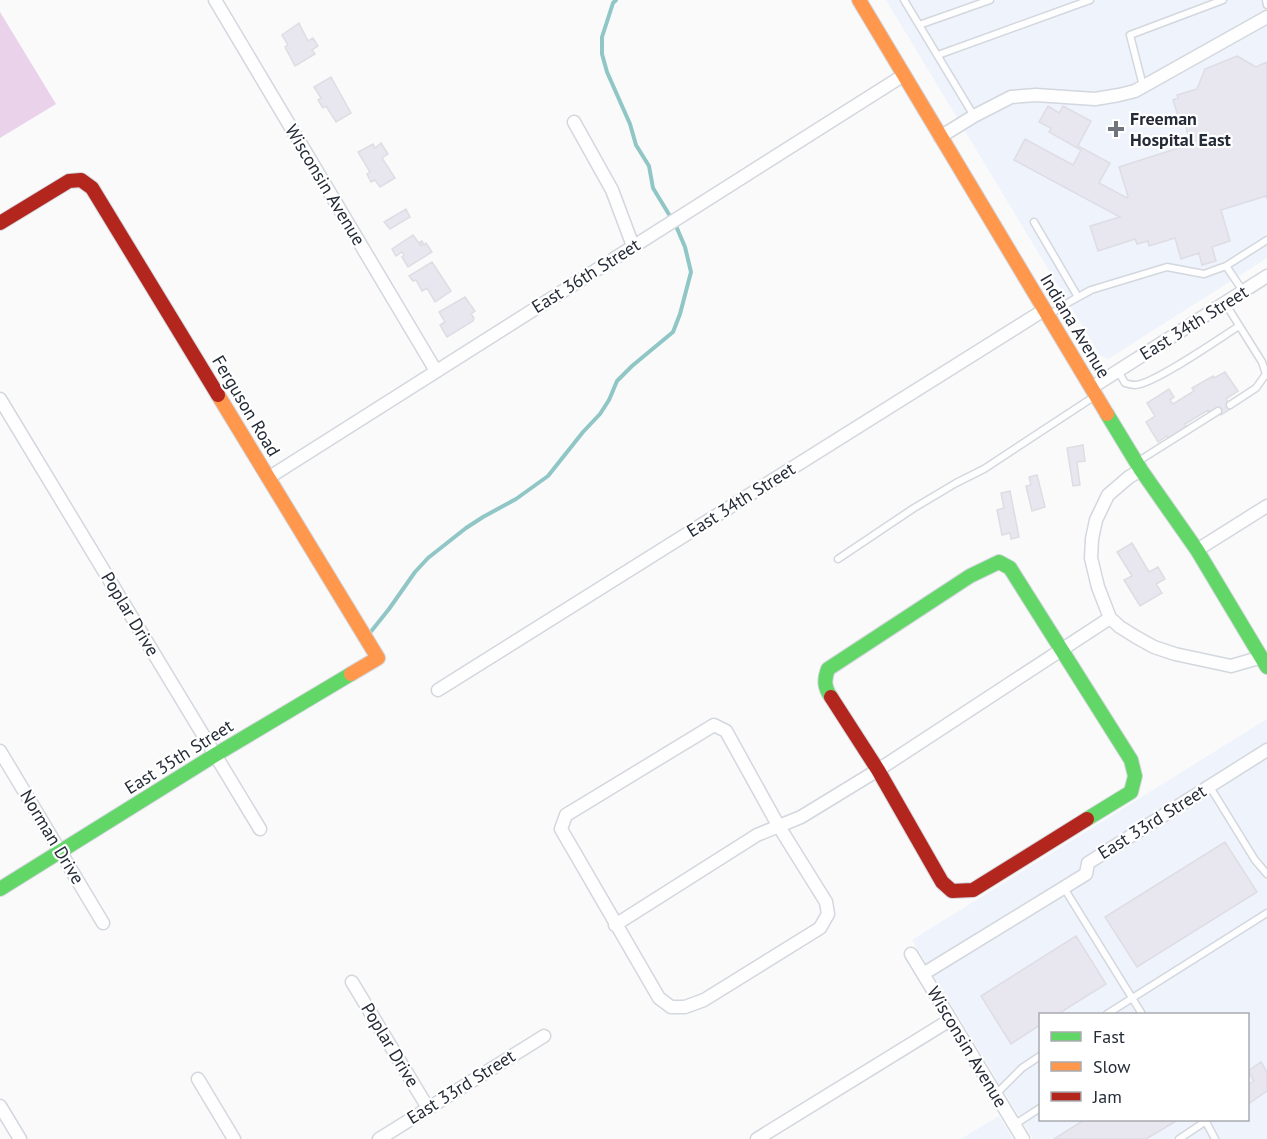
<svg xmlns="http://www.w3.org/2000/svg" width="1267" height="1139" viewBox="0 0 1267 1139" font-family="'PT Sans',sans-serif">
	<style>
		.built { fill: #eef3fc; fill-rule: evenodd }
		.forest { fill: #ead2ea }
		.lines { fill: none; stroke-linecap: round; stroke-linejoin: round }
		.stream { stroke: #90c6c6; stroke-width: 4 }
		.building { fill: #e8e6ef; stroke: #dedde3; stroke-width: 1.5 }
		.lane-casing { stroke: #d3d7de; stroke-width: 9 }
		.street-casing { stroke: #d3d7de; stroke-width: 15 }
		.fast-casing { stroke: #d3d7de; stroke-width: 16 }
		.slow-casing { stroke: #d3d7de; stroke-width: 16 }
		.jam-casing { stroke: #d3d7de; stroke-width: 16 }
		.lane { stroke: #fefefe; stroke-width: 6 }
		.street { stroke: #fefefe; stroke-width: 12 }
		.fast { stroke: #63d668; stroke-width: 14 }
		.slow { stroke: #ff974d; stroke-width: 14 }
		.jam { stroke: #b3261e; stroke-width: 14 }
		.poi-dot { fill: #70747c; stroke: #fff; stroke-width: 2 }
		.labels { text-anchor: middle; stroke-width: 4.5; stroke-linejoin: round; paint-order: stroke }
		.poi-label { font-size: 18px; font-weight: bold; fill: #252c38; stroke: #fff; text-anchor: start }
		.street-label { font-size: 18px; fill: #252c38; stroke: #fff }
	</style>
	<rect width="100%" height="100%" fill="#fafafa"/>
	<path class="built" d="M886 0H1267V258L1108 359 1100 355Z
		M1267 719V1139H1033L912 940ZM1040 1014H1248V1120H1040Z
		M999 1116 1013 1139H961Z"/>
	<path class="forest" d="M0 12 56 104 0 138Z"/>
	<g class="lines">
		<path class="stream" d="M369 634 389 609 415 572 428 558 466 528 483 517 516 499 548 476 583 432 600 414 609 400 617 381 632 366 673 332 680 314 691 272 685 247 676 226 653 188 649 166 636 145 630 124 607 72 602 54V37L613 3 616 0"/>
	</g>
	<path class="building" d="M299 23 308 41 313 38 318 46 312 50 315 54 295 66 285 47 288 45 282 35Z
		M1237 56 1256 67 1267 62V199L1266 196 1221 210 1230 241 1212 247 1216 261 1202 265 1199 253 1181 259 1175 238 1149 246 1148 241 1137 244 1135 239 1098 251 1090 226 1120 217 1014 160 1025 139 1073 165 1081 150 1049 132 1051 128 1039 122 1048 106 1059 113 1063 106 1091 121 1078 146 1110 163 1099 183 1127 198 1128 196 1119 167 1191 144 1185 124 1181 126 1173 100 1178 98 1177 95 1197 89 1205 69Z
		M331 77 351 113 336 122 326 106 323 108 318 100 321 98 314 87Z
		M381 143 388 154 382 158 395 178 380 187 375 180 371 182 367 174 370 172 358 152 373 144 375 148Z
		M406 209 410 217 390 229 384 222Z
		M413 235 421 246 422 244 420 242 422 241 424 245 426 243 432 252 408 267 402 257 404 255 402 252 396 256 392 249Z
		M432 262 451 291 435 302 427 288 422 291 416 280 413 281 409 276Z
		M465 297 475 311 471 314 474 318 473 321 447 337 440 325 445 322 439 312Z
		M1225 372 1238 391 1226 399 1232 408 1221 415 1217 409 1210 413 1208 410 1185 424 1188 428 1169 440 1167 436 1158 442 1146 422 1155 416 1147 403 1169 389 1174 397 1170 400 1173 404 1194 391 1192 388 1213 376 1214 378Z
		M1083 445 1085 461 1077 462 1080 485 1073 486 1067 448Z
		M1037 475 1045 507 1032 511 1026 486 1031 485 1029 477Z
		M1010 491 1019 537 1011 539 1010 533 1002 535 997 510 1004 508 1001 493Z
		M1132 543 1149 572 1158 567 1165 579 1156 584 1162 593 1140 606 1124 580 1132 576 1117 552Z
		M1225 842 1257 892 1137 967 1105 917Z
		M1076 936 1106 984 1058 1014H1040V1025L1011 1044 981 996Z
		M1261 1062 1267 1072V1091L1248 1104V1085L1254 1081 1248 1071Z
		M1084 1120H1178L1146 1139H1054Z"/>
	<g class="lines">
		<g class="lane-casing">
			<path id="lane" d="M904 0 974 116
				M1266 0 1267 5
				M919 25 990 0
				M938 55 1090 0
				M1143 86 1130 35 1223 0
				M1034 222 1078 297
				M1243 291 1226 266 1267 240
				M1225 303 1262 362 1266 374 1256 388 1230 405
				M1049 315 1071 301 1091 290 1167 267 1204 274 1226 266
				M1118 371 1125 383C1128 384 1132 385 1135 385 1153 385 1220 338 1239 326
				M1137 462 1218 411
				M838 559 914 508 956 483 984 469 1095 396
				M1210 787 1255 860 1267 874
				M1064 888 1142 1014
				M1107 1014 1267 913
				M996 1094 1022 1068 1040 1056
				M1205 1120 1215 1139
				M1014 1125 1040 1108
				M1179 1139 1206 1121"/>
		</g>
		<g class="street-casing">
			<path id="street" d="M215 0 436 371
				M574 122 612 190 633 246
				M940 137 974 116 1011 97 1036 95 1095 99 1119 95 1135 91 1267 17
				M1091 388 1267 276
				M0 399 260 829
				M1141 470 1129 477 1108 495 1096 520 1092 539 1091 558 1098 587 1110 618 1120 627 1136 637 1154 647 1175 654 1231 666 1262 657
				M268 478 904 75
				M1197 550 1267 506
				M438 690 1044 310
				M714 725 726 731 778 825 826 902 828 914 820 928 704 1000 685 1007H671L659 998 561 829 566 815Z
				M0 751 103 923
				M615 925 757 835 801 817 878 770 1110 618
				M911 954 1023 1139
				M923 974 1086 874 1088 863 1267 750
				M352 982 428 1108
				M198 1079 234 1139
				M0 1106 20 1139
				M379 1139 544 1036
				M757 1139 950 1020"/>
		</g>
		<g class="fast-casing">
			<path id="fast" d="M1107 414 1141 470 1197 550 1267 667
				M999 562 1010 568 1131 760 1135 776 1131 792 1087 819
				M831 697C824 687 824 680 828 669L970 576 999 562
				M0 889 215 755 351 674"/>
		</g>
		<g class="slow-casing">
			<path id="slow" d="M859 0 1107 414
				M218 395 378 658 351 674"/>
		</g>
		<g class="jam-casing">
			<path id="jam" d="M0 223 69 181 81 180 92 188 218 395
				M831 697 878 770 942 882 952 891 973 890 1087 819"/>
		</g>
		<use href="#lane" class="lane"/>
		<use href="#street" class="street"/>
		<use href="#fast" class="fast"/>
		<use href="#slow" class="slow"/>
		<use href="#jam" class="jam"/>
	</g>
	<path class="poi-dot" d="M1113 120h6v6h6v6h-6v6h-6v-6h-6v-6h6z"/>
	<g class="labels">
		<g class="poi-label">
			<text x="1130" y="125">Freeman<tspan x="1130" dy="21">Hospital East</tspan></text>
		</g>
		<g class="street-label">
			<text transform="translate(325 185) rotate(59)" y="6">Wisconsin Avenue</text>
			<text transform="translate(586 276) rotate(-32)" y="6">East 36th Street</text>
			<text transform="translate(1194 323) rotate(-32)" y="6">East 34th Street</text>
			<text transform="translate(1075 326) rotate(59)" y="6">Indiana Avenue</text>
			<text transform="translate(246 406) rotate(59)" y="6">Ferguson Road</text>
			<text transform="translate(741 500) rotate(-32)" y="6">East 34th Street</text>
			<text transform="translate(130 614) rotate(59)" y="6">Poplar Drive</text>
			<text transform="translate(179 757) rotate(-32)" y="6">East 35th Street</text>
			<text transform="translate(1152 822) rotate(-32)" y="6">East 33rd Street</text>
			<text transform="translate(52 837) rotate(59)" y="6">Norman Drive</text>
			<text transform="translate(390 1045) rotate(59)" y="6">Poplar Drive</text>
			<text transform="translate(967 1047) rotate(59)" y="6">Wisconsin Avenue</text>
			<text transform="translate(461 1087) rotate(-32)" y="6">East 33rd Street</text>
		</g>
	</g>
	<rect x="1039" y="1013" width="210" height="108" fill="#ffffff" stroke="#a8abaf" stroke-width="1.5"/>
	<rect x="1051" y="1032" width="30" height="9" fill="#63d668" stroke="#a8abaf" stroke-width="1.5"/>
	<text x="1093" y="1043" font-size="18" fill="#252c38">Fast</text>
	<rect x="1051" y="1062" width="30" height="9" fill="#ff974d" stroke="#a8abaf" stroke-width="1.5"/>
	<text x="1093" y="1073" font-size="18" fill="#252c38">Slow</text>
	<rect x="1051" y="1092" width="30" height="9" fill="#b3261e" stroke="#a8abaf" stroke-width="1.5"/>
	<text x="1093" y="1103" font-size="18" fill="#252c38">Jam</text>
</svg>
